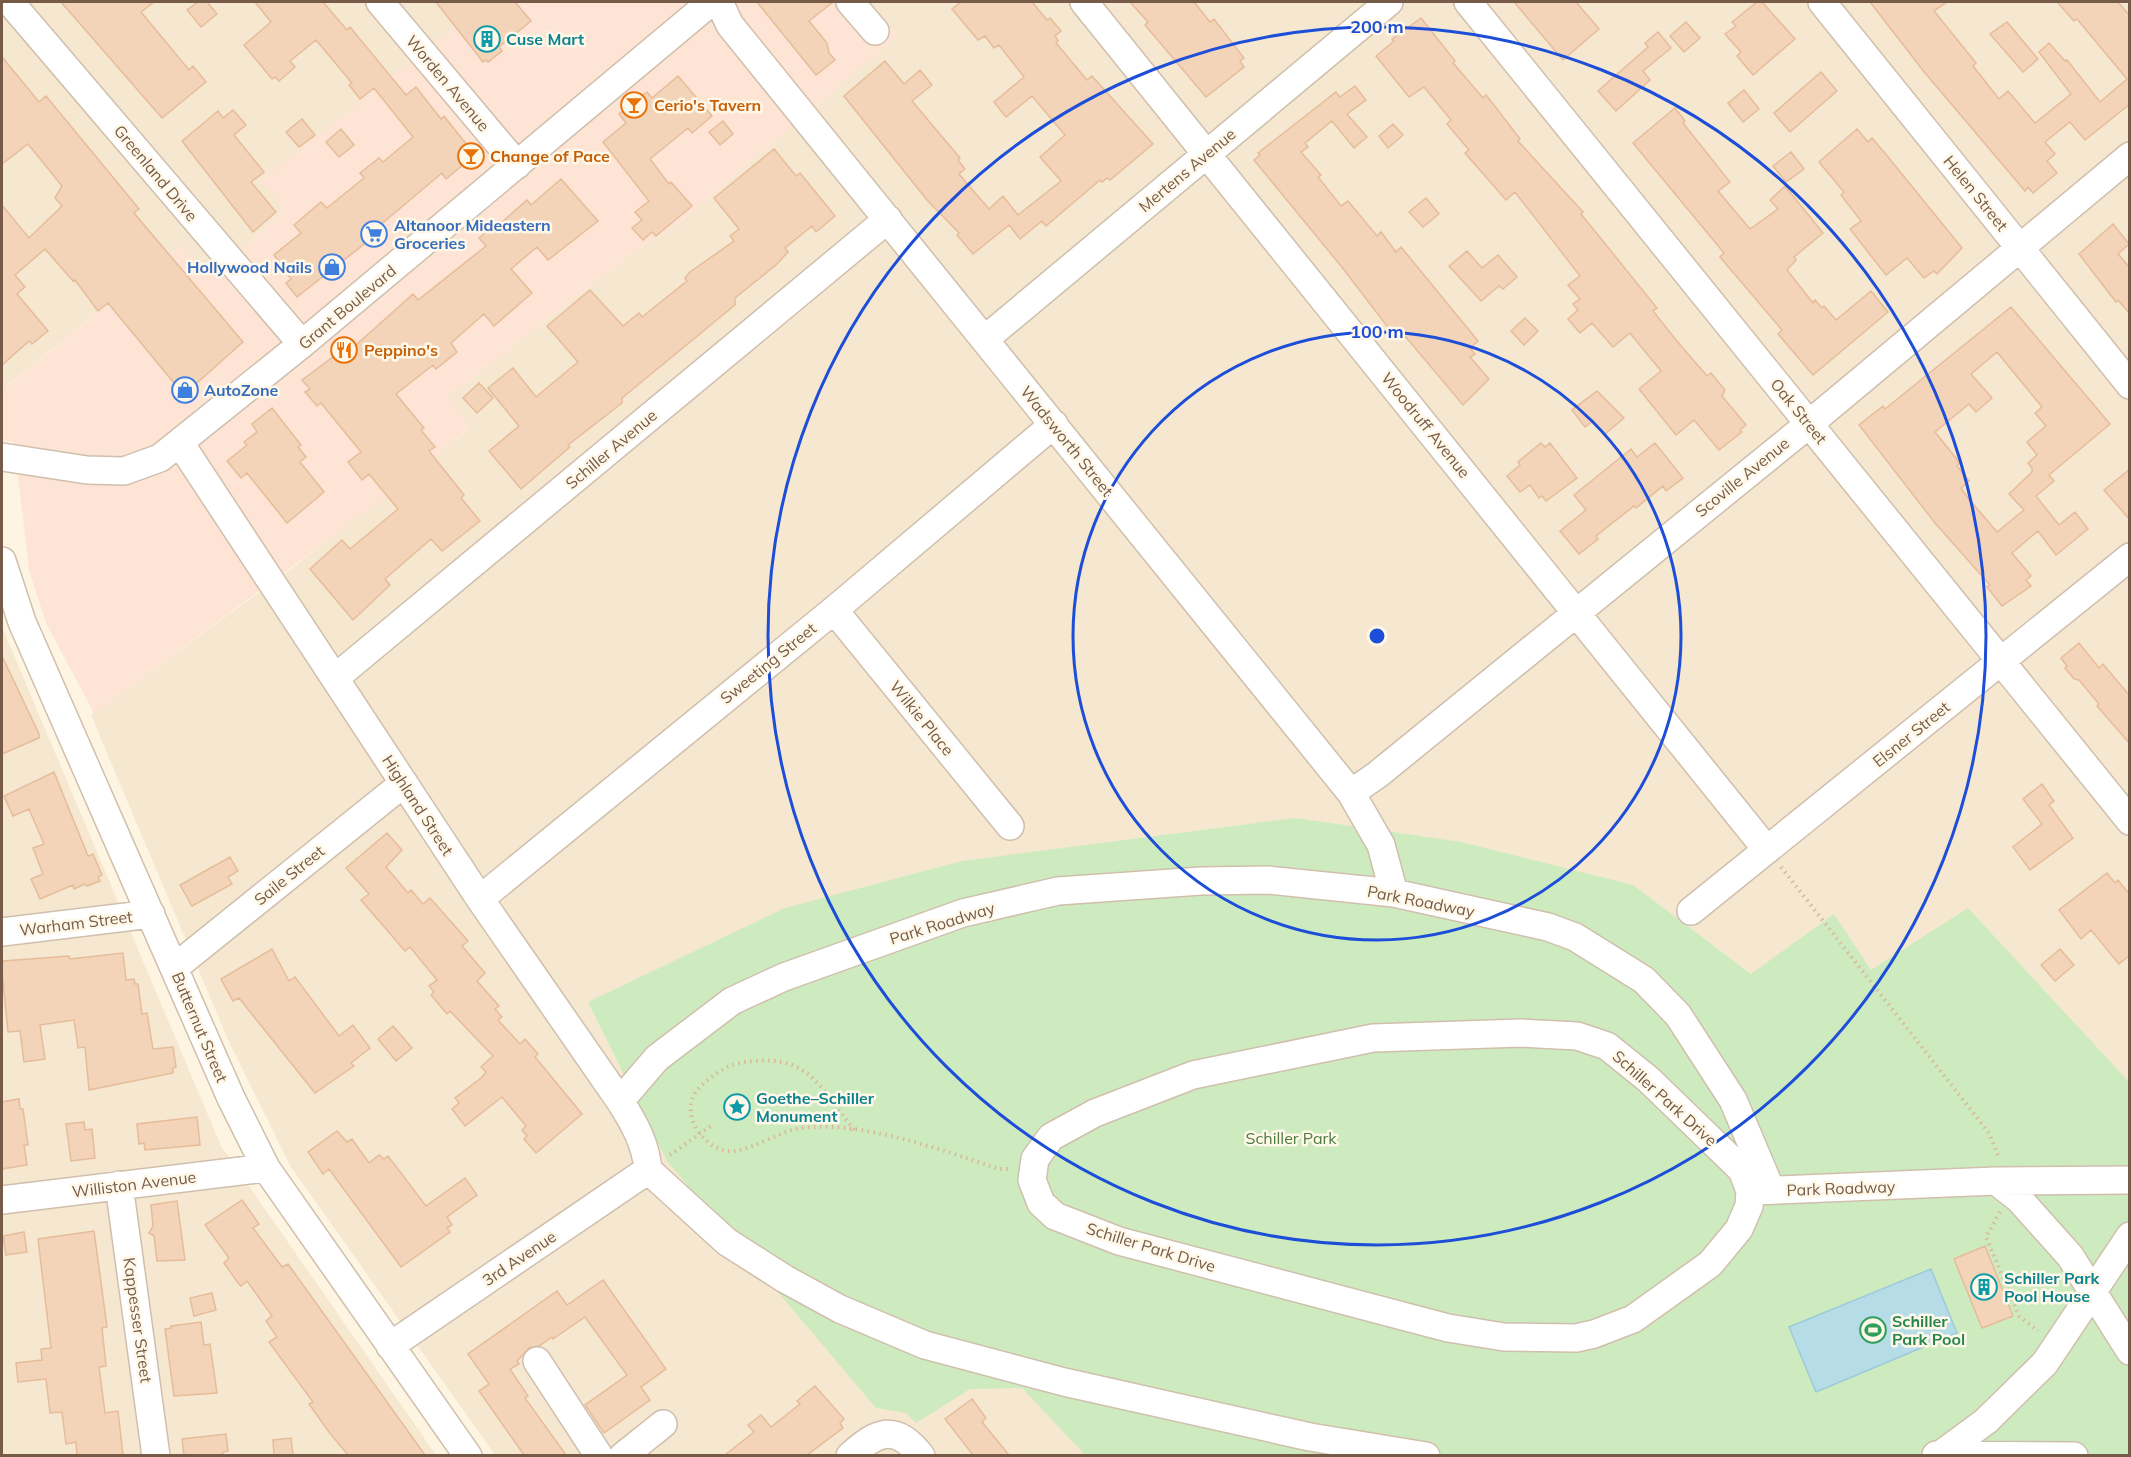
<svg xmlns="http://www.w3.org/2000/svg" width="2131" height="1457" viewBox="0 0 2131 1457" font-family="Mulish,sans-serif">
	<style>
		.residential { fill: #f5e7d0 }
		.commercial { fill: #fde4d5 }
		.green { fill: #ceebc0 }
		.water { fill: #b6dce7; stroke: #9ccbd9; stroke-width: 1.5 }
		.building { fill: #f3d4b9; stroke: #e6bc99; stroke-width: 1.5; fill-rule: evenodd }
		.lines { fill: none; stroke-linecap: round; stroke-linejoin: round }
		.minor-casing { stroke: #d0bfac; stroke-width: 30 }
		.path { stroke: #d8b79c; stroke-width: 4; stroke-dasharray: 1.5 4.5; stroke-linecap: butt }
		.minor { stroke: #fff; stroke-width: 27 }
		.ring { fill: none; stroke: #1d4ed8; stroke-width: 3 }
		.labels { text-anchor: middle; stroke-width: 5; stroke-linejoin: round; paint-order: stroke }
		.culture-label { font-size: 16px; font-weight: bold; fill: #0d838f; stroke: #fff8e9; text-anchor: start }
		.street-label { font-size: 16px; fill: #755b48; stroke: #fff8e9 }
		.food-label { font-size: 16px; font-weight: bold; fill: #c56008; stroke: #fff8e9; text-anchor: start }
		.shop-label { font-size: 16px; font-weight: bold; fill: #366cbe; stroke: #fff8e9; text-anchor: start }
		.park-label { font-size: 16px; fill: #4d7b40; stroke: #fff8e9 }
		.leisure-label { font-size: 16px; font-weight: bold; fill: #27864d; stroke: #fff8e9; text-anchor: start }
		.centre { fill: #1d4ed8; stroke: #fff8e9; stroke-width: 3 }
		.ring-label { font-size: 18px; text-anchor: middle; font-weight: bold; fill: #1d4ed8; stroke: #fff8e9; stroke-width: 5; stroke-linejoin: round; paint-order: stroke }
	</style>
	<rect width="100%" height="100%" fill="#fdf4e2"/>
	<path class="residential" d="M2 2H485L262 181 285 210 208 276 182 244 5 387 2 382Z
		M869 2H2129V1455H495L291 1167 229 1042 91 715 291 569 470 428 448 397 639 248 677 225 897 36Z
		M2 627 221 1146 436 1455H2Z"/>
	<path class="commercial" d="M485 2H869L897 36 677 225 639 248 448 397 470 427 385 498 94 713 46 623 29 570 14 442 2 440V382L6 387 182 244 209 275 285 210 261 181Z"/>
	<path class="green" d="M1296 818 1461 842 1633 885 1751 974 1834 914 1871 970 1968 908 2129 1082V1455H1085L1022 1388 970 1389 916 1423 906 1413 876 1408 667 1161 588 1002 785 908 962 861Z"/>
	<path class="water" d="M1931 1269 1957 1333 1816 1392 1789 1327Z"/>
	<path class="building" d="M61 2H154L141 12 189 70 193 66 206 82 162 118Z
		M198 2H207L217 14 201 27 187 10Z
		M255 2H323L347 30 350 27 406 95 416 87 441 119 444 116 475 155 446 179 442 173 379 226 382 230 297 297 286 283 291 279 274 255 301 233 294 225 321 202 327 208 364 178 360 173 379 158 383 162 413 137 374 88 360 99 349 85 352 83 316 40 290 61 295 67 279 81 275 77 272 79 244 45 271 22Z
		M436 2H515L531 21 499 47 502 51 488 62 486 60 483 62Z
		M757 2H833L809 21 827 43 829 53 835 60 816 75Z
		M961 2H1032L1047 20 1050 18 1061 31 1055 36 1058 41 1056 43 1087 80 1092 76 1153 144 1110 180 1107 178 1102 182 1100 180 1046 226 1042 221 1020 239 1009 225 973 254 957 235 959 233 927 200 844 96 885 61 904 84 920 70 932 85 912 101 960 158 958 160 965 169 959 174 989 209 1003 196 1018 215 1061 181 1040 157 1065 135 1032 96 1006 117 994 102 1024 77 999 45 994 48 985 36 978 40 952 9Z
		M1130 2H1194L1210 22 1214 19 1244 58 1240 61 1244 67 1206 97 1145 25 1148 22Z
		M1514 2H1576L1599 29 1563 60Z
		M1757 2H1762L1795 39 1753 75 1737 56 1741 52 1725 34 1736 26 1732 22Z
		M1870 2H1947L1934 11 1976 63 1973 66 1999 99 2008 91 2035 123 2071 94 2039 52 2049 43 2065 61 2067 60 2100 102 2127 79 2077 19 2074 21 2057 2H2118L2130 16V104L2085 140 2070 122 2045 142 2055 154 2047 161 2057 173 2033 193 2028 187 2025 191 1925 73Z
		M1421 18 1455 61 1453 63 1483 98 1486 95 1497 109 1520 139 1518 141 1583 212 1581 214 1657 308 1653 311 1676 340 1707 376 1711 373 1725 390 1722 396 1746 425 1740 430 1742 432 1719 450 1694 420 1676 435 1639 389 1661 371 1630 333 1613 347 1592 323 1580 333 1568 319 1578 310 1573 304 1580 299 1568 285 1580 276 1515 192 1506 200 1465 153 1469 150 1447 124 1451 120 1424 87 1409 97 1376 56 1394 41 1392 39Z
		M1686 22 1700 38 1684 52 1670 36Z
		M2007 22 2038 59 2023 72 1990 34Z
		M1658 32 1671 48 1643 71 1650 80 1616 111 1598 91 1648 47 1645 43Z
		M2 57 39 102 46 96 139 209 134 213 243 342 188 391 179 389 108 303 98 311 75 280 73 281 45 249 15 275 25 287 17 294 48 331 32 344 29 341 2 365V205L29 238 62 206 55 198 62 186 28 144 2 164Z
		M1821 72 1837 91 1790 132 1774 113Z
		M678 76 712 116 692 133 688 128 650 159 669 184 671 182 692 206 656 236 652 232 643 240 632 228 642 220 635 212 649 201 603 142 626 123 619 114 647 92 652 98Z
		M1355 86 1366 100 1347 114 1367 137 1354 148 1332 121 1305 143 1308 147 1301 152 1321 175 1318 177 1341 206 1348 201 1377 236 1381 232 1396 252 1401 247 1478 341 1470 348 1475 354 1470 357 1489 379 1463 405 1399 329 1393 334 1341 266 1254 160 1260 155 1258 153 1336 92 1340 97Z
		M1744 90 1759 109 1743 122 1728 103Z
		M1675 108 1685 121 1683 123 1730 182 1718 191 1750 229 1778 209 1770 200 1785 186 1823 233 1794 257 1796 260 1787 270 1813 303 1815 300 1822 308 1824 306 1836 320 1871 291 1888 312 1813 375 1778 334 1782 330 1720 257 1724 253 1633 143Z
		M233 110 246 125 234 135 264 172 251 182 276 212 253 232 182 141 218 111 223 118Z
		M302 119 315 135 299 147 286 132Z
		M723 121 733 134 720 145 709 132Z
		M1393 124 1403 135 1388 148 1379 136Z
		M341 129 354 145 339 157 326 142Z
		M1857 129 1868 142 1872 138 1884 152 1962 248 1937 274 1934 271 1924 278 1907 258 1886 275 1850 229 1861 221 1841 195 1844 192 1819 162Z
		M774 149 796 176 800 173 835 216 816 232 812 226 785 248 788 252 776 265 735 298V305L622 398V403L568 445 570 447 521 489 489 451 519 426 488 388 513 368 536 397 578 362 547 326 590 290 623 326 639 313 642 317 687 281 685 278 690 272 734 241 730 236 739 229 714 198Z
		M1791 152 1804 169 1786 182 1773 166Z
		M561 179 598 221 548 260 537 247 511 269 532 293 494 326 484 314 451 343 457 352 436 369 433 365 396 394 424 428 421 430 435 447 429 451 464 495 461 498 480 521 442 551 431 539 385 579 390 585 353 620 310 569 342 540 350 549 398 509 369 474 362 480 348 462 361 452 321 403 317 406 305 392 310 389 302 380 353 342 356 345 413 294 418 300 486 246 479 238 499 221 501 223 527 200 531 205Z
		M1426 198 1439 214 1423 227 1409 212Z
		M2113 224 2129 244 2118 254 2130 268V314L2118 300 2116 302 2079 254Z
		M1467 251 1482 268 1498 255 1517 277 1503 289 1499 286 1481 301 1449 266Z
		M2011 307 2110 424 2049 475 2054 481 2036 496 2059 525 2075 512 2088 529 2056 555 2038 531 2012 553 2031 576 2026 580 2031 586 2002 606 1987 587 1990 585 1935 523 1859 425 1883 406 1885 409ZM1997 352 2042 407 2035 413 2046 426 2027 442 2037 455 2028 463 2032 468V472L2009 494 2024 510 1997 532 1968 498 1961 488 1969 481 1957 466 1960 463 1935 432 1969 404 1976 412 1992 398 1971 374Z
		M1525 318 1538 331 1524 345 1511 331Z
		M479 383 493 398 477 413 463 398Z
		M1597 391 1624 418 1604 435 1593 421 1585 427 1572 410Z
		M272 408 301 445 298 447 306 457 300 462 324 492 287 523 247 473 241 478 227 461 247 445 244 442 257 432 252 424Z
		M1541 443 1545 447 1550 443 1577 478 1546 501 1542 496 1539 498 1530 485 1520 492 1507 476 1520 465 1518 462Z
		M1655 443 1683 478 1666 491 1663 486 1636 508 1634 506 1596 536 1598 539 1579 554 1560 531 1586 510 1574 495 1631 449 1637 457Z
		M2130 469V520L2104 490Z
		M2079 643 2099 668 2103 664 2130 696V744L2104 714 2097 706 2099 704 2079 680 2074 679 2065 668 2067 666 2061 658Z
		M2 656 39 734V738L2 754Z
		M54 772 88 856 93 854 102 875 98 877 100 881 87 886 85 884 74 889 73 885 40 899 31 879 43 874 33 848 44 844 29 809 13 816 4 796Z
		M2042 784 2054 801 2049 805 2073 838 2030 870 2013 847 2042 824 2023 799Z
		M387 833 402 850 386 867 408 893 411 890 423 904 430 898 468 941 462 946 485 973 477 981 499 1006 495 1009 502 1017 498 1020 520 1044 525 1039 538 1054 535 1057 582 1114 536 1153 524 1139 527 1136 522 1130 526 1126 502 1097 465 1126 452 1109 459 1103 455 1098 481 1078 486 1072 481 1067 493 1056 450 1011 447 1014 431 995 434 992 429 986 437 980 410 947 405 951 361 900 369 894 346 868Z
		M230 857 238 871 228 877 232 884 192 906 180 885Z
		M2107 873 2115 883 2118 880 2130 895V955L2119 964 2091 930 2081 939 2059 910Z
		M272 949 289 981 295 977 339 1036 353 1025 370 1048 351 1063 354 1066 315 1093 239 998 233 1001 221 979Z
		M2060 949 2074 965 2055 981 2041 965Z
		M123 953 126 980 134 979 135 984H138L142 1014 147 1013 153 1049 173 1047 176 1067 173 1068V1073L89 1090 85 1047 78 1048 74 1020 40 1025 45 1059 24 1062 20 1031 8 1032 2 971 3 961 69 956 70 959Z
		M393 1026 412 1048 396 1061 378 1039Z
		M19 1099 20 1109H23L28 1145H24L27 1165 2 1169V1102Z
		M197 1117 200 1145 145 1150 144 1143 139 1144 137 1124Z
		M84 1122 85 1130 92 1129 95 1158 71 1161 66 1124Z
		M337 1131 347 1142 352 1139 369 1163 379 1155 384 1159 388 1156 426 1206 465 1178 477 1195 447 1217 452 1225 447 1228 450 1232 401 1267 329 1169 323 1174 308 1152Z
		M242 1200 259 1224 253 1228 282 1267 288 1264 425 1455H348L329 1432 309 1404 313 1402 269 1342 277 1337 266 1321 272 1316 247 1281 241 1286 238 1283 224 1263 229 1258 205 1225Z
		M177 1201 185 1260 157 1261 154 1236 149 1233 153 1226 151 1205Z
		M94 1231 107 1327 102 1328 106 1366 99 1367 105 1413 118 1411 123 1455H77L76 1442 66 1444 62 1412 50 1413 46 1379 18 1382 16 1363 42 1360 41 1349 51 1348 38 1239Z
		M24 1232 27 1252 6 1255 3 1236Z
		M1985 1246 2013 1316 1982 1328 1954 1259Z
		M603 1280 666 1369 641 1387 650 1400 604 1433 585 1405 627 1375 585 1317 553 1339 552 1337 539 1346 529 1348 517 1361 519 1364 510 1369 528 1396 525 1398 566 1455H524L479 1391 489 1384 468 1354 557 1291 567 1305Z
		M212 1293 216 1310 194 1316 190 1298Z
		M201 1322 204 1345 210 1344 217 1393 174 1396 165 1329 171 1328V1326Z
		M815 1386 844 1419 840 1423 843 1428 807 1455H725L754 1432 748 1425 761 1415 771 1427 800 1404 797 1401Z
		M972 1399 986 1418 982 1422 1009 1455H973L945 1419Z
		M226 1434 228 1451 223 1452V1455H184L182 1439Z
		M291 1438 293 1455H274L273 1440Z"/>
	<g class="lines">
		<g class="minor-casing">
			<path id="minor" d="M10 2 302 344
				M380 2 517 165
				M719 2 730 25 1351 793 1381 845 1394 893
				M850 2 875 31
				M1084 2 1767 850
				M1468 2 2130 821
				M1822 2 2130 385
				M985 339 1389 2
				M180 443 480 899 620 1101C634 1123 646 1144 648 1170
				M2 457 87 470 124 471 160 458 302 344 711 2
				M2 561 22 622 231 1098 266 1168 468 1456
				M834 610 1010 826
				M335 678 888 219
				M1351 793 1377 775 1809 424 2130 156
				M480 899 834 610 1054 424
				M1691 911 2130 557
				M2 932 151 914
				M174 968 404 783
				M1521 1033 1577 1036 1607 1046 1648 1079 1742 1170 1750 1191 1749 1206 1739 1229 1710 1264 1633 1319 1594 1334 1576 1338 1504 1337 1448 1328 1119 1241 1055 1216 1041 1203 1032 1180 1035 1159 1051 1137 1095 1113 1193 1075 1373 1038Z
				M620 1101 657 1058 732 1001 784 977 963 913 1058 891 1201 881 1268 880 1394 893 1548 927 1575 937 1644 980 1678 1015 1733 1100 1771 1190
				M648 1170 727 1242 785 1279 840 1309 925 1345 1064 1382 1310 1437 1426 1456
				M1996 1181 2130 1180
				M119 1185 156 1456
				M1753 1191 1996 1181 2019 1199 2070 1256 2130 1351
				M2 1200 266 1168
				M390 1346 648 1170
				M537 1361 599 1456
				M1936 1455 2074 1456
				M1940 1455 1986 1421 2045 1363 2130 1236
				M623 1456 663 1424
				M850 1456C877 1431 896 1423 921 1456"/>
		</g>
		<path class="path" d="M1781 867 1989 1133 1999 1158
			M854 1130C818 1084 807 1051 740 1063 726 1065 712 1076 701 1086 677 1108 699 1145 726 1151 745 1154 777 1133 796 1129 855 1118 942 1150 999 1169H1010
			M670 1155 711 1126
			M2000 1212 1986 1237 2019 1316 2038 1331"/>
		<use href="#minor" class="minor"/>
	</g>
	<g class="ring">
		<circle cx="1377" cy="636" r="304"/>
		<circle cx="1377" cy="636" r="609"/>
	</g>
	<defs>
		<g id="building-ring" transform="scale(1.35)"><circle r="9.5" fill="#fff8e9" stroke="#0f9aa8" stroke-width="1.5"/><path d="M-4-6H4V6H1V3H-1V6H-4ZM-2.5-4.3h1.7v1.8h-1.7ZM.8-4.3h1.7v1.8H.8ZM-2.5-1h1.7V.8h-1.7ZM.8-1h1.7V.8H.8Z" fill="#0f9aa8"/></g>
		<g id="bar-ring" transform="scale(1.35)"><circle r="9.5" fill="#fff8e9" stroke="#e8710a" stroke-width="1.5"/><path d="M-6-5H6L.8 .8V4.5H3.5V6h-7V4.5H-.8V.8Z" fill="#e8710a"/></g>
		<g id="supermarket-ring" transform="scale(1.35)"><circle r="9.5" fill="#fff8e9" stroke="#3f7fe0" stroke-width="1.5"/><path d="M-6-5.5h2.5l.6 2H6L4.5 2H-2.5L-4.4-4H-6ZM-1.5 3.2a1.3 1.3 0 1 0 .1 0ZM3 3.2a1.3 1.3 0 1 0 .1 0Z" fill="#3f7fe0"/></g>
		<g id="shop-ring" transform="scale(1.35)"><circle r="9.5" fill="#fff8e9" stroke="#3f7fe0" stroke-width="1.5"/><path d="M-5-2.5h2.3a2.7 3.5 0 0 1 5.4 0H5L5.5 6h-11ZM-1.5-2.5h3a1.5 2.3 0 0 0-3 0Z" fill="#3f7fe0"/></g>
		<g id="restaurant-ring" transform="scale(1.35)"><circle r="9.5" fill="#fff8e9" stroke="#e8710a" stroke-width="1.5"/><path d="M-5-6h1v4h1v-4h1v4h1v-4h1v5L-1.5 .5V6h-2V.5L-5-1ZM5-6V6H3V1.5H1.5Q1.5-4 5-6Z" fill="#e8710a"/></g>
		<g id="sight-ring" transform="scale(1.35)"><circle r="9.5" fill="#fff8e9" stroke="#0f9aa8" stroke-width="1.5"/><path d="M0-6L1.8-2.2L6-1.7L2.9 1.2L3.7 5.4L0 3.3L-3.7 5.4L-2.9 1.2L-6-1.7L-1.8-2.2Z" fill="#0f9aa8"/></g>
		<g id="stadium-ring" transform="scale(1.35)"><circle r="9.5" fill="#fff8e9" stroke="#2e9e5b" stroke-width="1.5"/><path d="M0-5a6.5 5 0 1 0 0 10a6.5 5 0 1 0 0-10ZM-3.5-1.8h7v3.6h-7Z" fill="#2e9e5b"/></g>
	</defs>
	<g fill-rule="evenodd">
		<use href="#building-ring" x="487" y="39"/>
		<use href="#bar-ring" x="634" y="105"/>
		<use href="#bar-ring" x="471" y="156"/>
		<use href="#supermarket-ring" x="374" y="234"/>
		<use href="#shop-ring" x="332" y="267"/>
		<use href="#restaurant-ring" x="344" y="350"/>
		<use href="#shop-ring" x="185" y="390"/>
		<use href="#sight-ring" x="737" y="1107"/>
		<use href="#building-ring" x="1984" y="1287"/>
		<use href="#stadium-ring" x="1873" y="1330"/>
	</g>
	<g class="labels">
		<g class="culture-label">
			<text x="506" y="45">Cuse Mart</text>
			<text x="756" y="1104">Goethe–Schiller<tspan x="756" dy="18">Monument</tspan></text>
			<text x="2004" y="1284">Schiller Park<tspan x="2004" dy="18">Pool House</tspan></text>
		</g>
		<g class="street-label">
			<text transform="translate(448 83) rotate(50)" y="6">Worden Avenue</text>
			<text transform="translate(1187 170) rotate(-40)" y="6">Mertens Avenue</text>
			<text transform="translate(156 173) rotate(50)" y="6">Greenland Drive</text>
			<text transform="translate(1976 193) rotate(51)" y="6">Helen Street</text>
			<text transform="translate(347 307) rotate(-40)" y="6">Grant Boulevard</text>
			<text transform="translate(1799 411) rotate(51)" y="6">Oak Street</text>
			<text transform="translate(1426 425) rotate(51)" y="6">Woodruff Avenue</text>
			<text transform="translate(1067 441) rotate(51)" y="6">Wadsworth Street</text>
			<text transform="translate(611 449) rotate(-40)" y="6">Schiller Avenue</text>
			<text transform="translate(1742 477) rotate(-39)" y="6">Scoville Avenue</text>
			<text transform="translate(768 663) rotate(-39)" y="6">Sweeting Street</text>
			<text transform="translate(922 718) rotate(51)" y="6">Wilkie Place</text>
			<text transform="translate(1911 734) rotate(-39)" y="6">Elsner Street</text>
			<text transform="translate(418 805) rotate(57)" y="6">Highland Street</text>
			<text transform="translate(289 875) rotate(-39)" y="6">Saile Street</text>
			<text transform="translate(1421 901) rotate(11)" y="6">Park Roadway</text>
			<text transform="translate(76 923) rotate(-7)" y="6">Warham Street</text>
			<text transform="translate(942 923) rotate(-17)" y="6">Park Roadway</text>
			<text transform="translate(200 1027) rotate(67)" y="6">Butternut Street</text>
			<text transform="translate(1665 1098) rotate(42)" y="6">Schiller Park Drive</text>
			<text transform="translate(134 1184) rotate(-7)" y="6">Williston Avenue</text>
			<text transform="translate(1841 1188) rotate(-2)" y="6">Park Roadway</text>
			<text transform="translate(1151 1247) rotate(17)" y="6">Schiller Park Drive</text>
			<text transform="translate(519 1258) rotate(-34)" y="6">3rd Avenue</text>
			<text transform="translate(138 1320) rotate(82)" y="6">Kappesser Street</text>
		</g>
		<g class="food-label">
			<text x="654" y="111">Cerio's Tavern</text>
			<text x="490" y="162">Change of Pace</text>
			<text x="364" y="356">Peppino's</text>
		</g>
		<g class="shop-label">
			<text x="394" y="231">Altanoor Mideastern<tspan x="394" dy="18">Groceries</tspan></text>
			<text x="312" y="273" text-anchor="end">Hollywood Nails</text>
			<text x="204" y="396">AutoZone</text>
		</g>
		<g class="park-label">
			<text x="1291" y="1144">Schiller Park</text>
		</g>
		<g class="leisure-label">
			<text x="1892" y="1327">Schiller<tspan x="1892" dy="18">Park Pool</tspan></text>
		</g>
	</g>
	<circle cx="1377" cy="636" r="9" class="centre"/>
	<g class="ring-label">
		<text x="1377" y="33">200 m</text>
		<text x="1377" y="338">100 m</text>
	</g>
	<rect width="2131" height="1457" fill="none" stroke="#755b48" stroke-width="6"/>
</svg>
